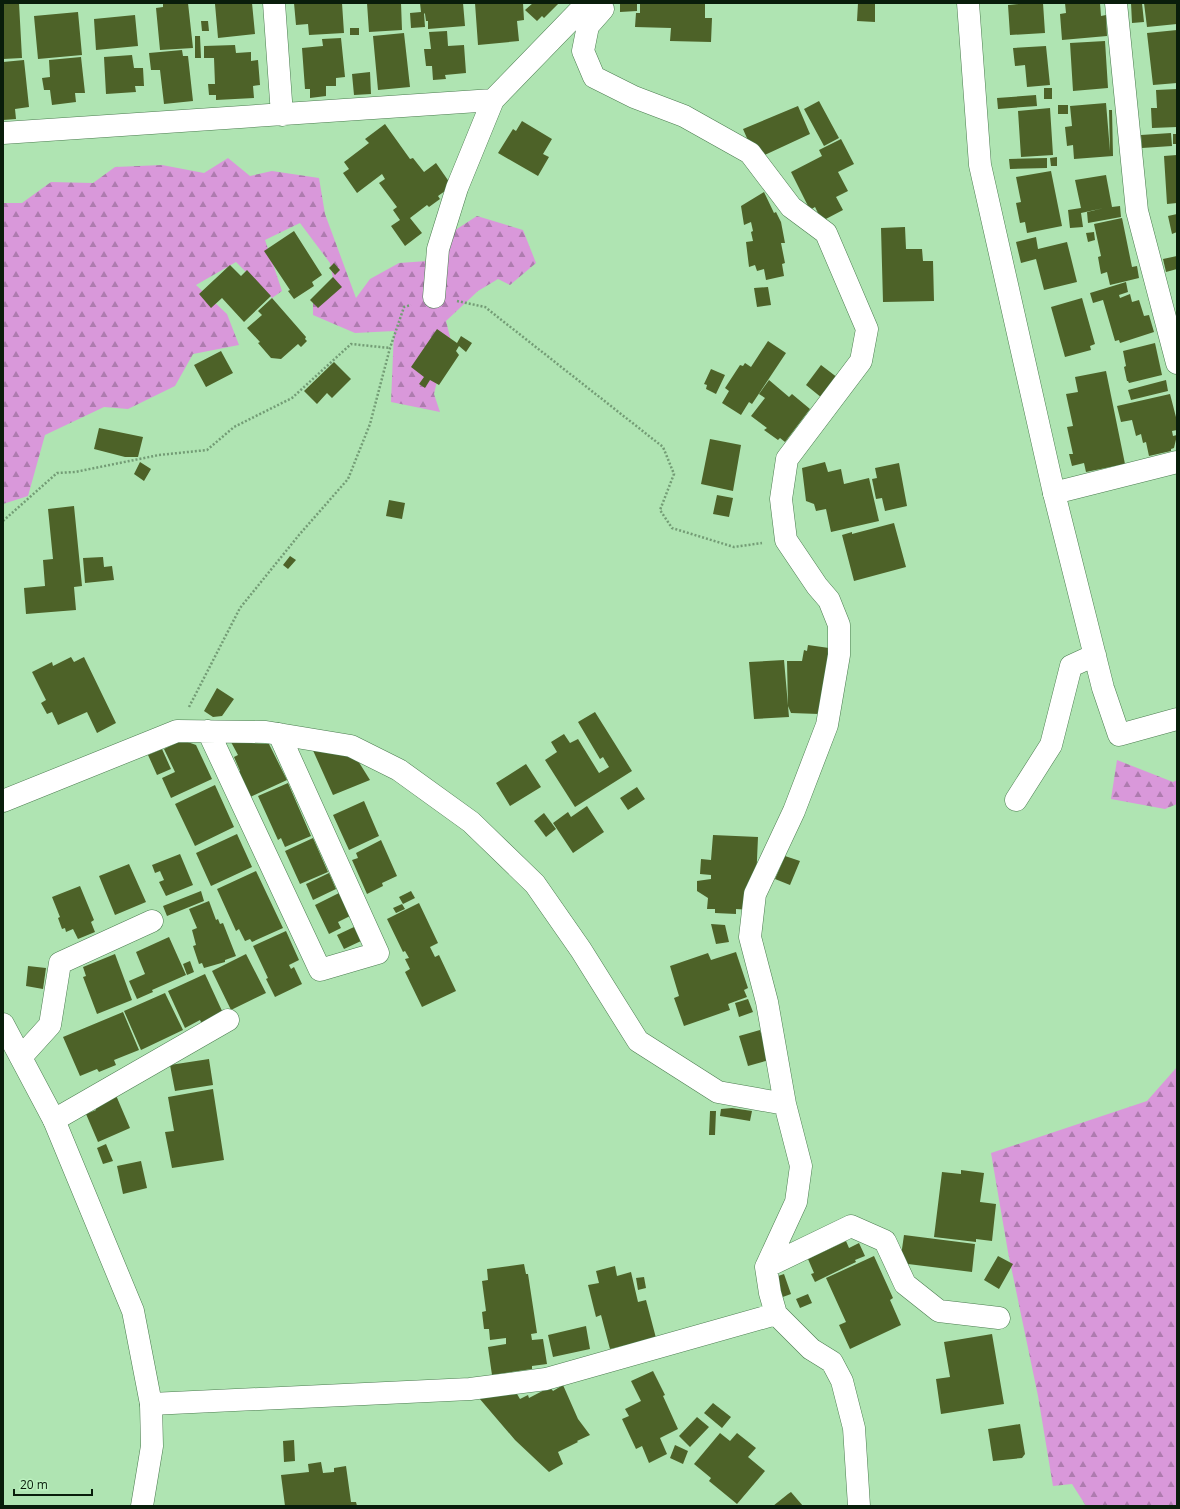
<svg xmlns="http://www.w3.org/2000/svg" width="1180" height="1509" viewBox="0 0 1180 1509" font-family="'Open Sans',sans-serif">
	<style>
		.forest { fill: url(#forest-firs) }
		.building { fill: #4d6228 }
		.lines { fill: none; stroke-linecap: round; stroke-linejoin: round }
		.minor-casing { stroke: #4b7c4f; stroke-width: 23 }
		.tertiary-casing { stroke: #4b7c4f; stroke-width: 23 }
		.path { stroke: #739c75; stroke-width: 2.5; stroke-dasharray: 2 2; stroke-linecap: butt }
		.minor { stroke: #fff; stroke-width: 22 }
		.tertiary { stroke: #fff; stroke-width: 22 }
	</style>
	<defs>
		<pattern id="forest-firs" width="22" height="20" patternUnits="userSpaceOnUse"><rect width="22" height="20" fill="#d998da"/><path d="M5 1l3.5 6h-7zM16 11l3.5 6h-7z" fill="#ae7baf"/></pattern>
	</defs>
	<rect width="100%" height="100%" fill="#afe4b2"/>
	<path class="forest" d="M228 158 250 176 272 171 319 178 325 214 356 298 370 279 399 263 441 260 446 236 477 216 523 230 536 263 510 285 498 279 478 291 446 321 455 357 442 360 434 394 440 412 391 402 394 331 355 333 313 315V299L335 288 330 263 300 223 265 240 282 291 272 298 236 262 196 285 227 314 239 345 193 354 175 386 128 409 104 407 45 435 28 496 3 504V203H22L51 182 93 183 115 167 162 165 204 173Z
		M1117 760 1173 782 1177 780V804L1165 809 1111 799Z
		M1177 1067V1506H1086L1072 1484 1053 1486 1038 1396 1008 1252 991 1153 1147 1101Z"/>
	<path class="building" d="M19 3 22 58 3 59V4Z
		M163 3H188L193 48 160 50 156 8 163 7Z
		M224 3H252L255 34 218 38 215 4Z
		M294 3H342L344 33 309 35 308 24 296 25Z
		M367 3H401L402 30 369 32Z
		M420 3H463L465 26 428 29V21H426L425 14 424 13 425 27 411 28 410 13 421 12Z
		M475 3H523L524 20 517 21 519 41 478 45Z
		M533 3H559L544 18 542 16 537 21 525 10Z
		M620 3H637V11L620 12Z
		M640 3H705V18H712L711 42 670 41 671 28 635 27 636 13H640Z
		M858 3H875V22L857 21Z
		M1028 3H1043L1045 33 1010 35 1008 5Z
		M1065 3H1100L1101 16 1106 15 1107 36 1062 40 1060 14 1066 13Z
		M1131 3H1142L1144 22 1132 23Z
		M1144 3H1176L1177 4V24L1147 27Z
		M78 12 82 55 38 59 34 16Z
		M135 15 138 46 96 50 94 19Z
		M201 21H208L209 31H202Z
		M350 28H359V35H350Z
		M1177 30V83L1153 85 1147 33Z
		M447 31 448 46 464 45 466 73 445 75 446 79 433 80 432 66H426L424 49H431L429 32Z
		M404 33 410 87 378 90 373 36Z
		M195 36H200L201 58H195Z
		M341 38 345 77 336 78V86H326V96L310 98V89H305L302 48 323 46 322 39Z
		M1105 41 1108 88 1073 91 1070 43Z
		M235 45 236 53 251 52V61L258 60 260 85 253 86 254 98 216 100V95H209L208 84H215L214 58H204V46Z
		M1046 46 1050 85 1027 87 1025 65 1015 66 1013 48Z
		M182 50 183 56H188L193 101 164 104 160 70H151L149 53Z
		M132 55 134 68H143L144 86H135L136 92 106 94 104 57Z
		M81 57 85 93H75L76 102 52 105 50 90H44L42 78 50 77 49 60Z
		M24 60 29 107 15 109 16 119 3 120V62Z
		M370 72 371 94 354 95 352 74Z
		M1044 88H1052V99H1044Z
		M1177 89V127L1152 128 1151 108H1157L1156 90Z
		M1036 95 1037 106 998 109 997 98Z
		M819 101 839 138 824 146 804 109Z
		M1106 103 1110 151 1109 110H1112L1113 156 1074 159 1073 145 1067 146 1065 127 1072 126 1070 106Z
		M1058 105H1068V114H1058Z
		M798 106 810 134 756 159 743 129Z
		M1050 108 1053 155 1021 157 1018 111Z
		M522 121 552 139 543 154 549 157 538 176 498 153 513 129 516 131Z
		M385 124 410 159 413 158 424 172 436 163 452 186 438 196 440 199 429 207 427 205 410 218 422 233 405 246 391 226 400 220 393 210 397 207 379 183 385 179 382 174 357 193 343 173 349 169 344 162 369 143 365 139Z
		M1171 133 1172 146 1142 148 1141 135Z
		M1173 134H1177V144H1173Z
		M841 139 854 164 838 172 848 191 836 197 843 210 822 221 815 207 810 210 791 172 822 156 819 150Z
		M1177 155V203L1167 204 1164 156Z
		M1057 157V166H1051L1050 158Z
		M1047 158V168L1010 169 1009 159Z
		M1051 171 1062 226 1027 233 1025 222 1020 223 1016 203 1021 202 1016 177Z
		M1106 175 1112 207 1120 206 1121 217 1088 223 1087 212 1104 208 1081 213 1083 227 1070 228 1068 210 1081 208 1075 180Z
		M764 192 774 213 776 212 781 222 785 243H781L785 263 782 264 784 276 766 280 764 269 757 271 755 265 749 267 746 242 753 241 751 232 753 231 751 222 744 225 741 206Z
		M1177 214V232L1172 234 1168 216Z
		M1122 218 1132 267 1137 266 1139 278 1110 285 1107 272 1101 274 1098 257 1101 256 1094 224Z
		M905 227 906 249H922L923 261H933L934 301 883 302 881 228Z
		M294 231 322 275 312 282 314 286 294 299 288 291 290 290 264 251Z
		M1094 232 1095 240 1088 242 1086 233Z
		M1036 237 1038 249 1067 242 1077 282 1044 290 1036 259 1021 263 1016 242Z
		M1177 256V269L1166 272 1163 259Z
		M334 263 340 270 335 275 329 268Z
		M230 265 241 276 247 270 271 296 244 322 222 298 211 308 199 294Z
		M333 277 342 287 318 308 310 300Z
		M1126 282 1128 292 1119 295 1120 298 1130 294 1132 302 1139 300 1144 316 1149 315 1154 332 1120 343 1119 340 1115 341 1103 300 1093 303 1090 293Z
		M768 287 771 305 757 307 754 288Z
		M272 298 306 337 305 339 307 341 301 347 298 344 281 359 271 358 258 343 260 342 247 328 262 315 258 311Z
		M1082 298 1095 344 1090 346 1091 350 1065 357 1051 307Z
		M437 329 457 343 461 336 472 343 466 352 459 346 456 351 459 355 439 385 430 380 425 388 419 384 424 377 411 367Z
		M768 341 786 353 752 404 749 402 741 415 722 403 729 391 725 388 740 365 743 366 745 363 751 367Z
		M1155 343 1162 375 1129 383 1128 381H1127L1124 367 1126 366 1123 351Z
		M221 351 233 373 206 387 194 365Z
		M334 362 351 379 332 398 327 393 317 404 304 391Z
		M821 365 838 378 822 398 806 385Z
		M711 369 725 375 716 394 706 389 707 385 704 384Z
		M1106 371 1125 464 1086 472 1084 463 1072 466 1069 454H1073L1067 427 1073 426 1066 394 1078 392 1075 377Z
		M769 380 789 397 792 394 810 409 785 442 780 438 778 440 764 430 767 428 751 416 765 398 759 394Z
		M1166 380 1168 391 1131 400 1128 390Z
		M1170 394 1177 421V430L1172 431 1173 436 1177 435 1174 448 1171 449V451L1149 456 1146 442 1143 443 1141 434 1136 436 1132 420 1121 422 1117 406Z
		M99 428 143 437 138 457H125L94 449Z
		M710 439 741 445 733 491 701 484Z
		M140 462 151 469 144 481 134 474Z
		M825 462 828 472 841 469 844 484 869 478 879 521 831 532 826 509 816 511 814 504 806 501 802 468Z
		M899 463 907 506 885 511 882 498 876 499 872 479 877 478 875 468Z
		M717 495 733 498 729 517 713 514Z
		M389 500 405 503 402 519 386 516Z
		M74 506 82 586 74 587 76 610 26 614 24 588 45 586 43 560 53 559 48 509Z
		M894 523 906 567 854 581 842 535 852 532V534Z
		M290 556 296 560 288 569 283 565Z
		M103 557 104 567 112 566 114 580 85 583 83 558Z
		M808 645 829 648 819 714 791 713 788 706 787 661H802L804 650 807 651Z
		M71 657 74 662 84 657 116 723 97 733 87 712 58 725 52 712 47 714 41 703 46 700 32 672 52 662 53 666Z
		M784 660 789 717 754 719 749 662Z
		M217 688 234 699 222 716 213 717 204 711Z
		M595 712 632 771 575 807 545 760 557 752 551 742 564 734 570 743 578 739 599 773 609 767 603 757 600 759 578 722Z
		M182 740 196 745 212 779 171 798 162 778 175 772 164 749Z
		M231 742 269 744 287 780 246 799 239 772 240 771 234 757 238 755Z
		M311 746 355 756 370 780 333 795Z
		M162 749 171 769 157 775 148 755Z
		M526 764 541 787 510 806 496 783Z
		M288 783 311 836 285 847 281 838 278 840 258 796Z
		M215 785 234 827 195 846 175 804Z
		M637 787 645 799 628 810 620 798Z
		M364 801 379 836 349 850 333 815Z
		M587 806 604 832 573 853 553 823 568 812 571 817Z
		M544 813 556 829 546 837 534 821Z
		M237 834 252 867 211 886 196 853Z
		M713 835 758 837 756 882 751 910 736 909V914L715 913V909H707L708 898 697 891V881L711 879V875L700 874 701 859 711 860Z
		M313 838 328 872 300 884 285 851Z
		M381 840 397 876 382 883 383 886 367 894 352 860 358 858 356 853Z
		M180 854 193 885 166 896 159 882 164 880 160 871 155 873 152 865Z
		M785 856 800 861 790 885 775 879Z
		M129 864 146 902 115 915 99 876Z
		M256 871 283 928 252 942 250 939 245 941 239 929 236 931 217 889Z
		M329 873 336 889 313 900 306 884Z
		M80 886 94 920 91 922 95 932 78 939 73 929 66 932 65 928 62 929 58 918 60 917 52 897Z
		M201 891 204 901 167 916 163 906Z
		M411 891 415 898 403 904 399 897Z
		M339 893 350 916 338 922 341 928 329 934 315 905Z
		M209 901 216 920 218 919 220 924 223 923 236 956 225 960V962L204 968 202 963 199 964 193 946 196 945 192 930 197 928 189 909Z
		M419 903 438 943 430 947 435 957 439 955 456 991 422 1007 405 972 410 969 405 959 409 958 405 951 403 952 387 919Z
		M402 904 405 909 396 913 393 908Z
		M711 924 725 925 729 942 716 944Z
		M354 927 361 941 344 949 337 935Z
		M286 931 299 960 289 965 291 969 294 967 302 984 275 997 266 979 268 978 253 946Z
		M169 937 186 975 152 990 153 992 137 999 129 981 145 974 136 952Z
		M736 952 748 988 744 990 747 997 728 1004 730 1010 684 1026 674 998 679 996 670 966 708 953 711 960Z
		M115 954 132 1000 97 1014 83 977 86 976 83 967Z
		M246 954 266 993 231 1010 212 971Z
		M190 961 194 972 187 975 183 964Z
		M28 966 46 968 43 989 26 986Z
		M205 974 223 1013 202 1024 200 1020 185 1028 168 991Z
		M165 993 183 1030 141 1050 124 1011Z
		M748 999 753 1012 739 1017 735 1003Z
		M123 1012 139 1050 114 1060 116 1065 99 1072 97 1069 80 1076 63 1037Z
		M760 1030 769 1060 748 1066 739 1036Z
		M209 1059 213 1085 175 1091 170 1065Z
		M213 1089 224 1160 172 1168 165 1132 174 1131 168 1097Z
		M115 1093 130 1128 98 1142 86 1114 96 1110 93 1103Z
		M732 1108 752 1111 750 1121 720 1116 721 1109Z
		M710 1111H716L715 1135H709Z
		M106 1144 113 1161 103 1164 97 1148Z
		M141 1161 147 1188 123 1194 117 1166Z
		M961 1170 984 1173 980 1202 996 1204 992 1241 976 1239V1242L934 1237 942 1172 961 1174Z
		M904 1235 975 1244 972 1272 900 1263Z
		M846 1241 849 1248 859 1243 865 1256 855 1260 856 1262 815 1282 811 1274 814 1273 808 1259Z
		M874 1256 893 1298 890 1300 901 1325 850 1349 839 1325 846 1322 826 1278Z
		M998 1256 1013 1264 999 1289 984 1280Z
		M524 1264 526 1274H528L537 1333 531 1334 532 1340 543 1339 547 1364 532 1366V1369L492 1375 488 1347 506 1344V1338L490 1340 489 1329H484L482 1312 486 1311 482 1281 488 1280 487 1269Z
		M615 1266 617 1276 631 1272 638 1302 646 1300 656 1338 610 1349 601 1315 596 1317 588 1285 599 1283 596 1271Z
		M784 1274 791 1294 780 1298 775 1277Z
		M644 1277 646 1288 638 1290 636 1278Z
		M808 1294 812 1303 800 1308 796 1299Z
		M586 1326 590 1349 553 1357 548 1335Z
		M992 1334 1004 1404 941 1414 936 1379 950 1377 944 1342Z
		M653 1371 665 1395 663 1396 678 1429 660 1438 667 1454 649 1463 642 1446 636 1449 622 1419 629 1416 625 1409 641 1401 631 1381Z
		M563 1385 578 1419 590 1435 577 1441 578 1442 558 1452 563 1464 549 1472 515 1440 479 1398 517 1394 520 1399 528 1395 529 1398 550 1387 553 1391Z
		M713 1403 731 1417 722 1428 704 1413Z
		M697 1417 709 1427 690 1447 679 1436Z
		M1020 1424 1025 1454 1022 1458 993 1461 988 1429Z
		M720 1433 730 1441 737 1433 756 1448 748 1457 765 1471 737 1504 709 1481 711 1478 694 1464Z
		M294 1440 295 1461 284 1462 283 1441Z
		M675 1445 688 1451 683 1464 670 1458Z
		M321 1462 323 1473 334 1472V1468L346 1466 351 1502H356L357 1506H285L281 1475 309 1472 308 1464Z
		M791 1492 803 1506H773L788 1494Z"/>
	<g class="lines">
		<g class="minor-casing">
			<path id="minor" d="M274 3 282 115
				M599 3 603 9 588 26 583 51 594 77 634 97 684 116 750 153 791 207 826 233 867 329 861 361 787 459 781 499 786 540 817 586 829 600 839 625V655L827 725 794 811 755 894 750 937 767 1002 785 1104 801 1166 796 1202 766 1267 770 1293 776 1314 811 1349 832 1362 842 1381 854 1428 859 1506
				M1116 3 1137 211 1177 363
				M3 133 493 100 587 3
				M434 297 438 249 457 188 493 100
				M1177 462 1054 493 1103 688 1119 735 1177 719
				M208 731 320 970 378 953 279 734
				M1016 800 1051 745 1071 666 1095 655
				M3 801 177 731 266 732 351 746 399 770 471 822 535 884 581 950 638 1041 718 1092 785 1104
				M21 1057 50 1025 60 963 152 921
				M54 1120 228 1020
				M766 1267 851 1226 885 1241 905 1284 939 1311 999 1318
				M151 1404 470 1389 546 1379 776 1314"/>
		</g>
		<g class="tertiary-casing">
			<path id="tertiary" d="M968 3 980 165 1054 493
				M3 1024 54 1120 133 1311 151 1404 152 1446 142 1506"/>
		</g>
		<path class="path" d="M457 301 485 307 663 447 674 474 660 510 672 528 734 547 762 543
			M3 521 57 473 75 472 159 455 207 450 234 427 292 398 351 344 390 348
			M189 707 240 608 299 535 348 479 370 424 390 348 404 307 411 305"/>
		<use href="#minor" class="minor"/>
		<use href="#tertiary" class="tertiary"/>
	</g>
	<rect width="1180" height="1509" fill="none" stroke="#091d0b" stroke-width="8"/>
	<path d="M14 1489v6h78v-6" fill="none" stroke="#091d0b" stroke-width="2"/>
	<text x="20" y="1489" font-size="12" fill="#091d0b" stroke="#bcf1bf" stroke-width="3" paint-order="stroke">20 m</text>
</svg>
